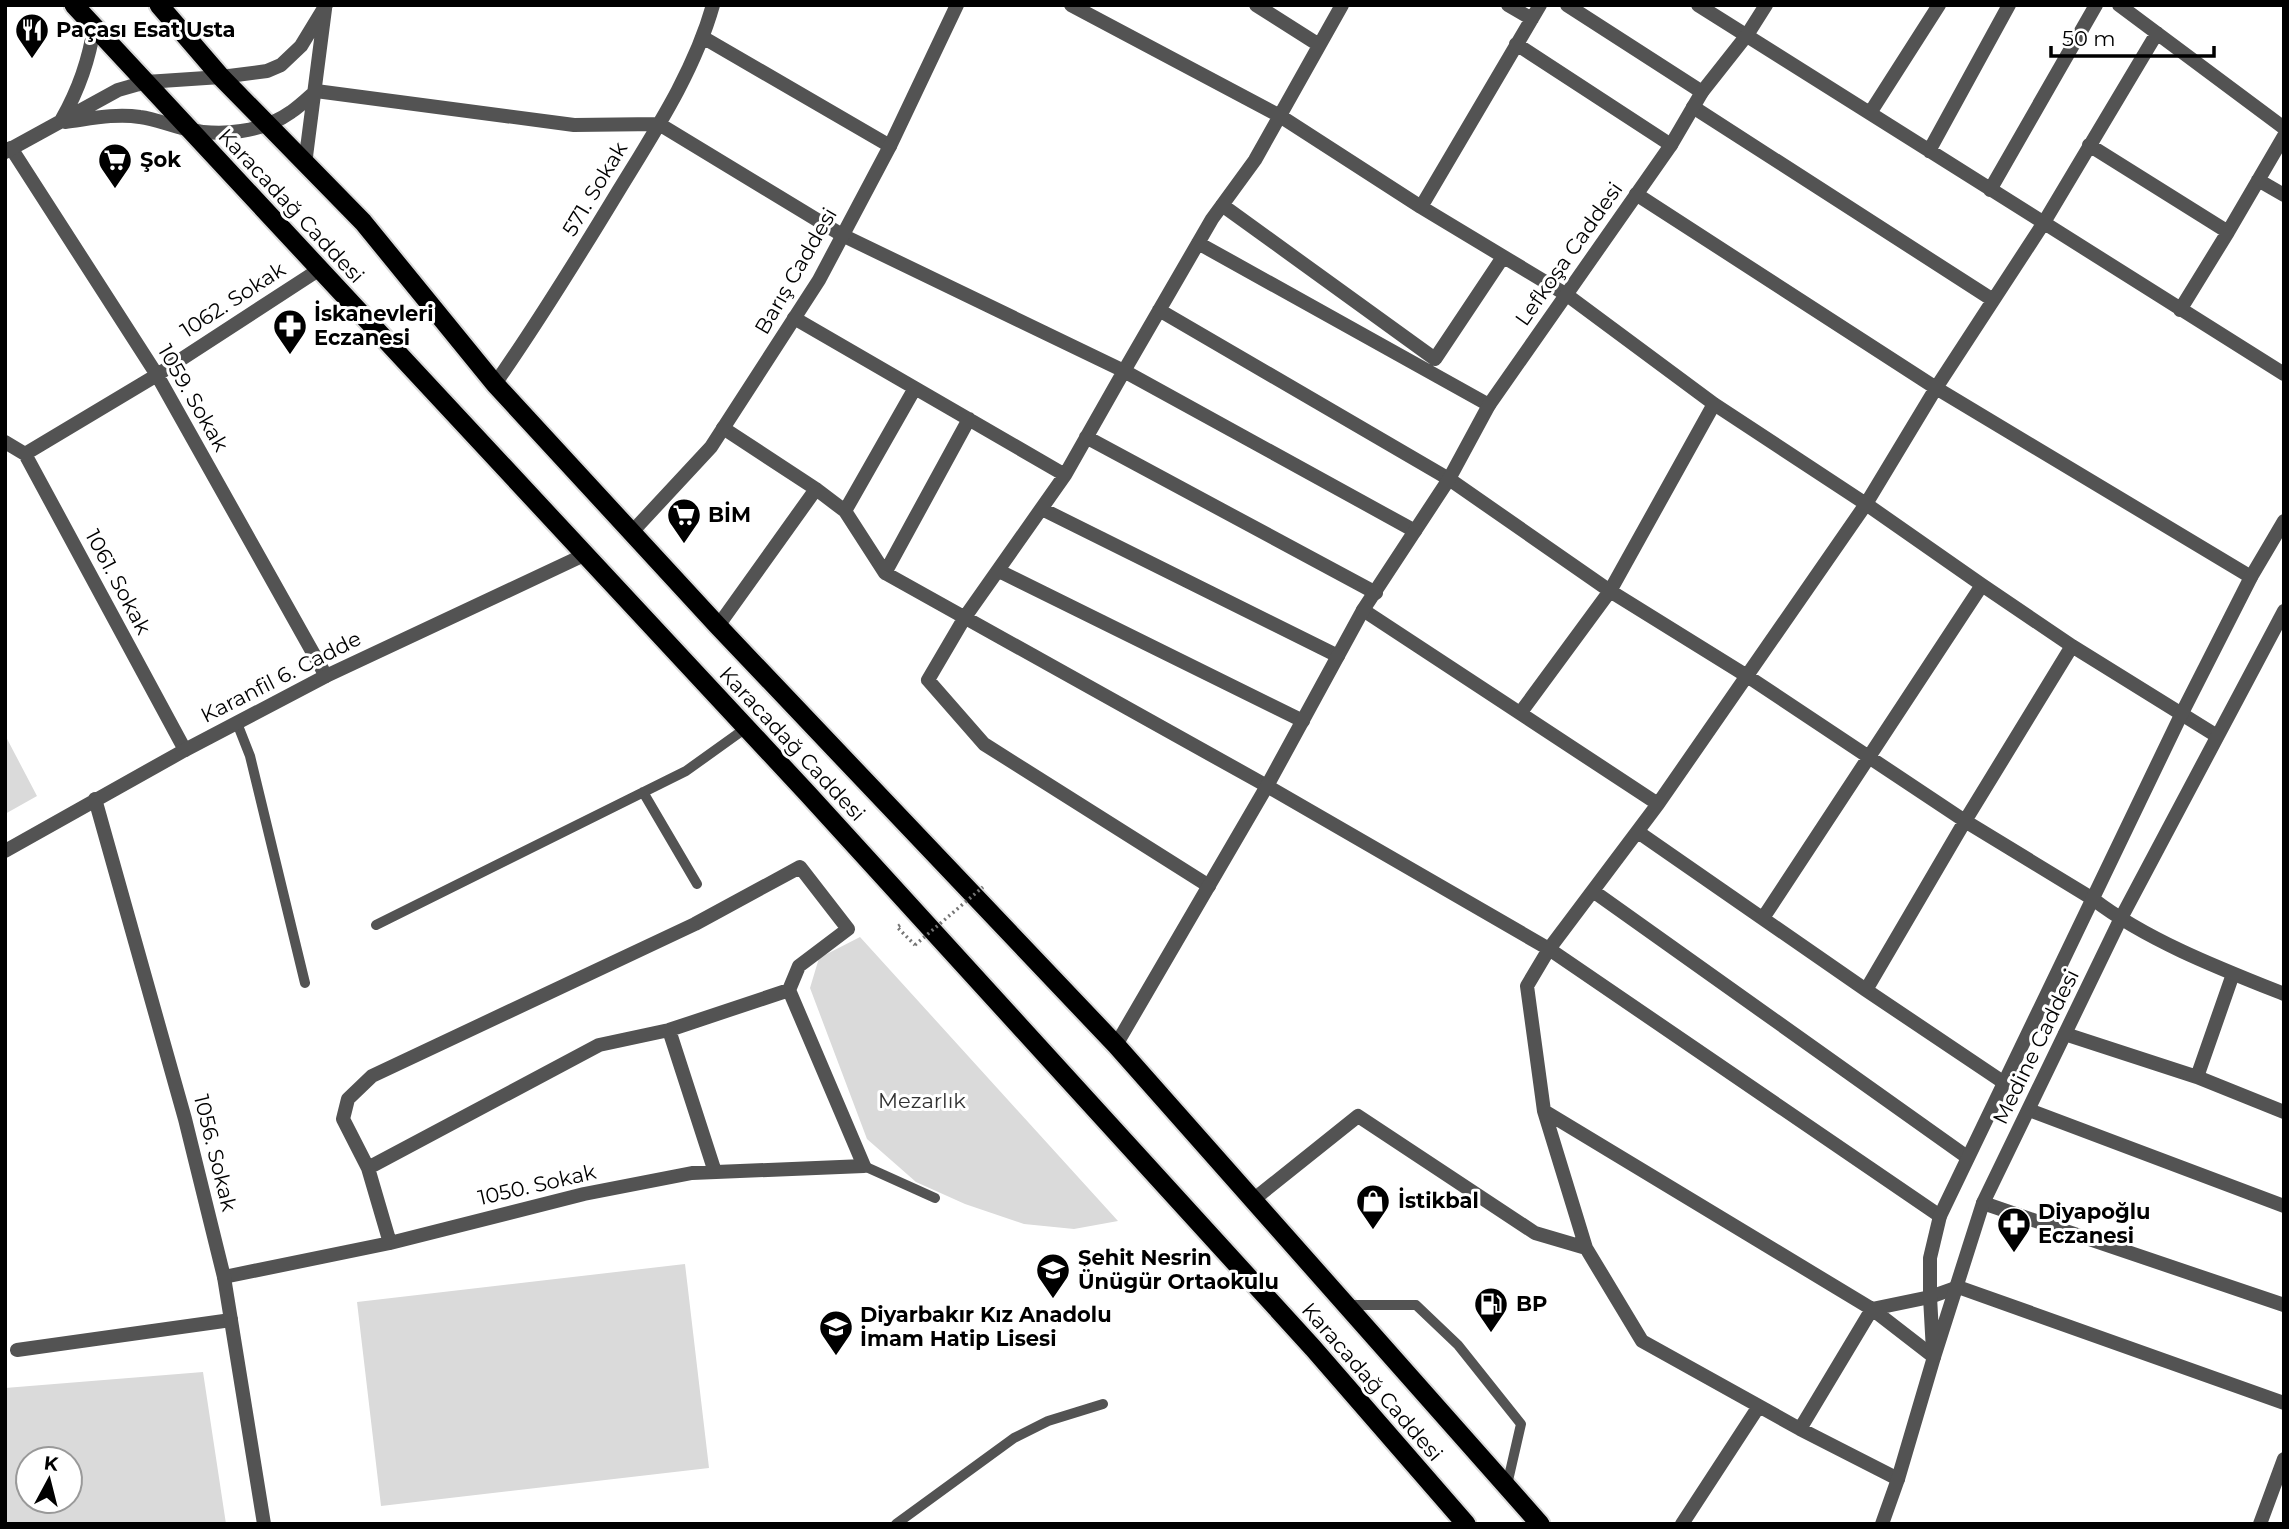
<svg xmlns="http://www.w3.org/2000/svg" width="2289" height="1529" viewBox="0 0 2289 1529" font-family="Montserrat,sans-serif">
	<style>
		.green { fill: #dadada; fill-rule: evenodd }
		.lines { fill: none; stroke-linecap: round; stroke-linejoin: round }
		.trunk-casing { stroke: #dbdbdb; stroke-width: 23 }
		.path { stroke: #757575; stroke-width: 3.5; stroke-dasharray: 2 3.5; stroke-linecap: butt }
		.service { stroke: #535353; stroke-width: 10 }
		.minor { stroke: #535353; stroke-width: 14 }
		.tertiary { stroke: #535353; stroke-width: 14 }
		.trunk { stroke: #000; stroke-width: 19 }
		.path-bridge { stroke: #757575; stroke-width: 3.5; stroke-dasharray: 2 3.5; stroke-linecap: butt }
		.labels { text-anchor: middle; stroke-width: 6; stroke-linejoin: round; paint-order: stroke }
		.poi-label { font-size: 21px; font-weight: bold; fill: #000; stroke: #fff; text-anchor: start }
		.street-label { font-size: 21px; fill: #000; stroke: #fff }
		.park-label { font-size: 21px; fill: #313131; stroke: #fff }
	</style>
	<rect width="100%" height="100%" fill="#fff"/>
	<path class="green" d="M5 735 37 796 5 814Z
		M860 937 1118 1221 1074 1229 1024 1224 965 1204 916 1182 867 1139 810 988 819 958Z
		M685 1264 709 1468 381 1506 357 1302Z
		M203 1372 226 1524H5V1388ZM28 1459H70V1501H28Z"/>
	<g class="lines">
		<g class="trunk-casing">
			<path id="trunk" d="M74 5 808 794 1313 1348 1466 1524
				M159 5 221 77 363 222 495 384 718 626 1116 1045 1540 1524"/>
		</g>
		<path class="path" d="M900 925 897 927 915 945"/>
		<path class="service" d="M237 723 250 756 305 983
			M643 792 697 884
			M376 925 686 771 746 728
			M864 1166 935 1198
			M1348 1305H1416L1458 1345 1521 1424 1507 1485
			M896 1524 1014 1438 1048 1421 1103 1404"/>
		<path class="minor" d="M1071 5 1280 116 1421 207 1567 295 1714 404 1866 504 1982 585 2072 646 2217 736
			M1256 5 1319 45
			M1342 5 1255 160 1212 219 1124 371 1415 531
			M1508 5 1532 19
			M1567 5 1702 92
			M1698 5 2284 374
			M2119 5 2284 128
			M704 38 890 146
			M1516 44 1671 145
			M316 91 574 125 659 124 842 235 1124 371 1065 475 965 617 928 680 984 744 1209 886
			M1693 107 1993 300
			M1870 113 1939 5
			M2089 145 2228 232 2284 136
			M11 148 157 375 326 676
			M1929 151 2009 5
			M2258 180 2284 195
			M1990 190 2096 5
			M1636 194 1936 388 2251 577
			M1222 205 1435 359 1503 257
			M1421 207 1540 5
			M1198 243 1489 405
			M1159 310 1449 479 1610 591 1747 676 1965 821 2093 899
			M2180 310 2228 232
			M794 318 1065 475
			M495 384C539 321 579 256 619 190 655 131 694 72 713 5
			M723 428 816 489 845 511 885 573 1267 786 1549 949 1527 986 1544 1111
			M1086 437 1376 593
			M5 442 25 454 185 750
			M25 454 157 375 320 269
			M1042 509 1338 656
			M845 511 915 388
			M999 571 1303 721
			M885 573 969 419
			M1363 610 1658 804
			M718 626 816 489
			M1521 712 1610 591 1714 404
			M1638 832 1866 990 2003 1082
			M1593 891 1967 1157
			M1763 918 1982 585
			M1866 990 1965 821 2072 646
			M669 1030 715 1172
			M2065 1034 2197 1077 2284 1112
			M2197 1077 2233 974
			M2029 1110 2284 1206
			M368 1168 599 1045 669 1030 789 990
			M1253 1200 1358 1116 1535 1233 1586 1248
			M1983 1203 2284 1305
			M1940 1216 1549 949 1658 804 1866 504 1936 388 2043 224 2157 33
			M224 1277 390 1243 584 1194 692 1173 864 1166 789 990 799 966 848 929 800 867 695 924 372 1076 348 1099 343 1119 368 1168 390 1243
			M17 1350 231 1320
			M1800 1429 1872 1309 1930 1297 1958 1287 2284 1403
			M1898 1479 1800 1429 1642 1341 1586 1248 1544 1111 1872 1309 1934 1357
			M1682 1524 1759 1406
			M2260 1524 2284 1459"/>
		<path class="tertiary" d="M62 119C79 89 89 61 94 27
			M65 122C89 119 115 113 140 117 156 119 171 126 187 129 221 137 263 132 291 112 300 106 308 98 316 91
			M5 152 118 90 146 82 221 77 267 71 281 65 301 46 326 5
			M305 164 325 9
			M632 532 711 447 819 280 890 146 957 5
			M95 799 185 1119 224 1277 264 1524
			M5 851 185 750 326 676 584 555
			M2093 899C2146 940 2221 969 2284 994
			M1116 1045 1267 786 1363 610 1449 479 1489 405 1671 145 1702 92 1747 35 1766 5
			M1933 1351 1930 1297V1258L1940 1216 2182 713 2251 577 2284 521
			M1882 1524 1898 1479 1934 1357 1983 1203 2120 920 2284 611"/>
		<use href="#trunk" class="trunk"/>
		<path class="path-bridge" d="M915 945 983 887"/>
	</g>
	<defs>
		<g id="restaurant-pin" transform="scale(1.75)"><path d="M0 17L-7.5 6A9.5 9.5 0 1 1 7.5 6Z" fill="#000" stroke="#fff"/><path d="M-5-6h1v4h1v-4h1v4h1v-4h1v5L-1.5 .5V6h-2V.5L-5-1ZM5-6V6H3V1.5H1.5Q1.5-4 5-6Z" fill="#fff"/></g>
		<g id="supermarket-pin" transform="scale(1.75)"><path d="M0 17L-7.5 6A9.5 9.5 0 1 1 7.5 6Z" fill="#000" stroke="#fff"/><path d="M-6-5.5h2.5l.6 2H6L4.5 2H-2.5L-4.4-4H-6ZM-1.5 3.2a1.3 1.3 0 1 0 .1 0ZM3 3.2a1.3 1.3 0 1 0 .1 0Z" fill="#fff"/></g>
		<g id="pharmacy-pin" transform="scale(1.75)"><path d="M0 17L-7.5 6A9.5 9.5 0 1 1 7.5 6Z" fill="#000" stroke="#fff"/><path d="M-2-6h4v4h4v4h-4v4h-4v-4h-4v-4h4Z" fill="#fff"/></g>
		<g id="shop-pin" transform="scale(1.75)"><path d="M0 17L-7.5 6A9.5 9.5 0 1 1 7.5 6Z" fill="#000" stroke="#fff"/><path d="M-5-2.5h2.3a2.7 3.5 0 0 1 5.4 0H5L5.5 6h-11ZM-1.5-2.5h3a1.5 2.3 0 0 0-3 0Z" fill="#fff"/></g>
		<g id="school-pin" transform="scale(1.75)"><path d="M0 17L-7.5 6A9.5 9.5 0 1 1 7.5 6Z" fill="#000" stroke="#fff"/><path d="M0-5L7-2L0 1L-7-2ZM-4 1L0 2.5L4 1V4Q0 6-4 4Z" fill="#fff"/></g>
		<g id="fuel-pin" transform="scale(1.75)"><path d="M0 17L-7.5 6A9.5 9.5 0 1 1 7.5 6Z" fill="#000" stroke="#fff"/><path d="M-5.5-6h7V0h2V4h1.3V-2.5L3-4.5l.8-.8L6-3V5H2.5V1h-1V6h-7ZM-4.2-4.7v3.2H.2V-4.7Z" fill="#fff"/></g>
	</defs>
	<g fill-rule="evenodd">
		<use href="#restaurant-pin" x="32" y="30"/>
		<use href="#supermarket-pin" x="115" y="160"/>
		<use href="#pharmacy-pin" x="290" y="326"/>
		<use href="#supermarket-pin" x="684" y="515"/>
		<use href="#shop-pin" x="1373" y="1201"/>
		<use href="#pharmacy-pin" x="2014" y="1224"/>
		<use href="#school-pin" x="1053" y="1270"/>
		<use href="#fuel-pin" x="1491" y="1304"/>
		<use href="#school-pin" x="836" y="1327"/>
	</g>
	<g class="labels">
		<g class="poi-label">
			<text x="56" y="37">Paçası Esat Usta</text>
			<text x="140" y="167">Şok</text>
			<text x="314" y="321">İskanevleri<tspan x="314" dy="24">Eczanesi</tspan></text>
			<text x="708" y="522">BİM</text>
			<text x="1398" y="1208">İstikbal</text>
			<text x="2038" y="1219">Diyapoğlu<tspan x="2038" dy="24">Eczanesi</tspan></text>
			<text x="1078" y="1265">Şehit Nesrin<tspan x="1078" dy="24">Ünügür Ortaokulu</tspan></text>
			<text x="1516" y="1311">BP</text>
			<text x="860" y="1322">Diyarbakır Kız Anadolu<tspan x="860" dy="24">İmam Hatip Lisesi</tspan></text>
		</g>
		<g class="street-label">
			<text transform="translate(595 189) rotate(-59)" y="7">571. Sokak</text>
			<text transform="translate(291 206) rotate(47)" y="7">Karacadağ Caddesi</text>
			<text transform="translate(1569 254) rotate(-55)" y="7">Lefkoşa Caddesi</text>
			<text transform="translate(796 271) rotate(-60)" y="7">Barış Caddesi</text>
			<text transform="translate(233 300) rotate(-33)" y="7">1062. Sokak</text>
			<text transform="translate(193 398) rotate(60)" y="7">1059. Sokak</text>
			<text transform="translate(118 582) rotate(62)" y="7">1061. Sokak</text>
			<text transform="translate(281 677) rotate(-27)" y="7">Karanfil 6. Cadde</text>
			<text transform="translate(792 744) rotate(47)" y="7">Karacadağ Caddesi</text>
			<text transform="translate(2036 1047) rotate(-64)" y="7">Medine Caddesi</text>
			<text transform="translate(215 1153) rotate(76)" y="7">1056. Sokak</text>
			<text transform="translate(537 1185) rotate(-13)" y="7">1050. Sokak</text>
			<text transform="translate(1372 1382) rotate(49)" y="7">Karacadağ Caddesi</text>
		</g>
		<g class="park-label">
			<text x="922" y="1108">Mezarlık</text>
		</g>
	</g>
	<rect width="2289" height="1529" fill="none" stroke="#000000" stroke-width="14"/>
	<g transform="translate(49 1480) rotate(7)"><circle r="33" fill="#ffffff" stroke="#999999" stroke-width="2"/>
	<path d="M0-5L12 26L0 18L-12 26Z" fill="#000000"/>
	<text y="-10" font-size="19" font-weight="bold" text-anchor="middle" fill="#000000">K</text>
	</g>
	<path d="M2051 46v10h163v-10" fill="none" stroke="#000000" stroke-width="3.5"/>
	<text x="2062" y="46" font-size="21" fill="#000000" stroke="#ffffff" stroke-width="5" paint-order="stroke">50 m</text>
</svg>
